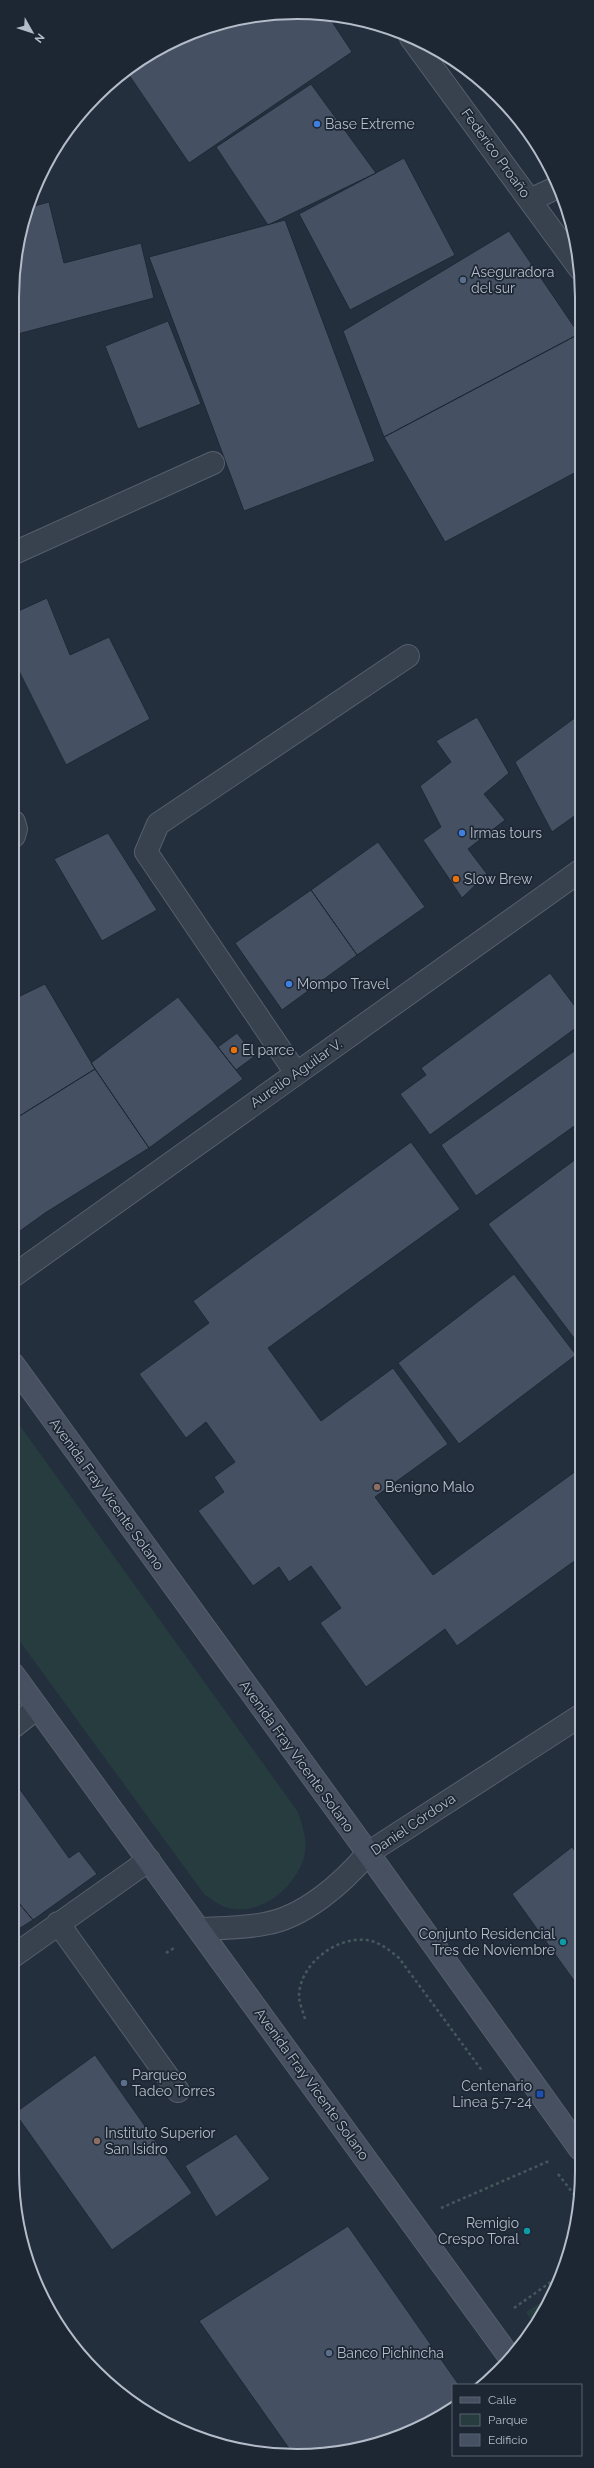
<svg xmlns="http://www.w3.org/2000/svg" width="594" height="2468" viewBox="0 0 594 2468" font-family="Raleway,sans-serif">
	<style>
		.green { fill: #263c3f }
		.building { fill: #455162; stroke: #1f2835 }
		.lines { fill: none; stroke-linecap: round; stroke-linejoin: round }
		.service-casing { stroke: #565f6c; stroke-width: 24 }
		.minor-casing { stroke: #565f6c; stroke-width: 24 }
		.secondary-casing { stroke: #565f6c; stroke-width: 24 }
		.path { stroke: #44595c; stroke-width: 2.5; stroke-dasharray: 3 3; stroke-linecap: butt }
		.service { stroke: #38414e; stroke-width: 22 }
		.minor { stroke: #38414e; stroke-width: 22 }
		.secondary { stroke: #465061; stroke-width: 22 }
		.shop-dot { fill: #3f7fe0; stroke: #1d2633; stroke-width: 1.5 }
		.service-dot { fill: #5c6f8a; stroke: #1d2633; stroke-width: 1.5 }
		.food-dot { fill: #e8710a; stroke: #1d2633; stroke-width: 1.5 }
		.education-dot { fill: #8d6e63; stroke: #1d2633; stroke-width: 1.5 }
		.culture-dot { fill: #0f9aa8; stroke: #1d2633; stroke-width: 1.5 }
		.transit-dot { fill: #1a4fb4; stroke: #1d2633; stroke-width: 1.5 }
		.labels { text-anchor: middle; stroke-width: 3.5; stroke-linejoin: round; paint-order: stroke }
		.poi-label { font-size: 14px; fill: #b4bcc9; stroke: #1d2633; text-anchor: start }
		.street-label { font-size: 14px; fill: #b4bcc9; stroke: #1d2633 }
		.rim { fill: none; stroke: #b4bcc9; stroke-width: 2 }
	</style>
	<rect width="100%" height="100%" fill="#242f3e"/>
	<path class="green" d="M13 1416 298 1812C303 1827 308 1841 304 1857 295 1888 261 1916 228 1908 220 1906 211 1899 204 1894L13 1632Z
		M552 2295 535 2325 526 2312Z"/>
	<path class="building" d="M279 13 327 14 352 52 189 163 129 75 188 35 223 22Z
		M311 84 376 173 268 225 216 147Z
		M404 158 455 255 350 310 299 214Z
		M49 202 64 263 141 243 154 298 14 335V260L27 208Z
		M285 220 375 461 244 511 149 257Z
		M509 231 579 334 384 437 343 331Z
		M168 321 201 404 138 429 105 346Z
		M579 334 580 470 445 542 384 437Z
		M47 598 70 655 109 637 150 719 66 765 14 661V613Z
		M580 714V812L552 832 515 762Z
		M477 717 509 773 484 794 505 820 468 849 487 874 462 898 423 840 441 827 420 786 451 762 436 741Z
		M108 833 157 910 102 941 54 859Z
		M378 842 425 907 357 955 311 890Z
		M311 890 357 955 282 1010 235 943Z
		M550 973 580 1013V1025L430 1135 400 1094 426 1075 421 1068Z
		M45 984 95 1069 13 1120 14 999Z
		M178 997 243 1079 149 1148 91 1063Z
		M237 1033 255 1056 236 1070 218 1047Z
		M580 1047V1122L476 1196 441 1145Z
		M95 1069 149 1148 45 1213 13 1236V1120Z
		M411 1142 460 1209 268 1348 321 1421 393 1368 448 1444 375 1497 433 1575 580 1468V1557L457 1646 445 1629 366 1687 320 1623 341 1608 311 1566 289 1582 279 1567 253 1586 198 1511 224 1492 214 1477 235 1462 206 1422 186 1438 139 1374 209 1323 193 1301Z
		M580 1156V1346L488 1224Z
		M514 1274 576 1355 459 1444 398 1363Z
		M19 1788 69 1858 79 1851 97 1874 33 1920 12 1895V1792Z
		M572 1847 580 1858V1989L512 1894Z
		M12 1895 33 1920 12 1933Z
		M95 2055 192 2193 112 2250 15 2113Z
		M236 2134 270 2179 216 2217 185 2166Z
		M348 2226 459 2385H453V2408L423 2427 371 2446 293 2454 199 2321Z"/>
	<g class="lines">
		<g class="service-casing">
			<path id="service" d="M14 553 213 463
				M14 836 16 829 14 822
				M58 1923 178 2091
				M12 1957 149 1860"/>
		</g>
		<g class="minor-casing">
			<path id="minor" d="M411 38 580 269
				M530 200 558 187
				M296 1073 146 852 158 824 408 656
				M13 1276 580 871
				M13 1727 37 1708
				M199 1929C221 1928 243 1928 264 1924 303 1918 343 1883 368 1853L580 1716"/>
		</g>
		<g class="secondary-casing">
			<path id="secondary" d="M13 1364 368 1853 580 2149
				M13 1674 511 2359"/>
		</g>
		<path class="path" d="M166 1953 174 1948
			M305 2019C303 2012 300 2004 299 1998 298 1965 336 1936 367 1940 380 1942 389 1950 399 1958L483 2072
			M558 2174 580 2202
			M441 2208 549 2161
			M514 2308 561 2275"/>
		<use href="#service" class="service"/>
		<use href="#minor" class="minor"/>
		<use href="#secondary" class="secondary"/>
	</g>
	<g class="shop-dot">
		<circle cx="317" cy="124" r="4"/>
		<circle cx="462" cy="833" r="4"/>
		<circle cx="289" cy="984" r="4"/>
	</g>
	<g class="service-dot">
		<circle cx="463" cy="280" r="4"/>
		<circle cx="124" cy="2083" r="4"/>
		<circle cx="329" cy="2353" r="4"/>
	</g>
	<g class="food-dot">
		<circle cx="456" cy="879" r="4"/>
		<circle cx="234" cy="1050" r="4"/>
	</g>
	<g class="education-dot">
		<circle cx="377" cy="1487" r="4"/>
		<circle cx="97" cy="2141" r="4"/>
	</g>
	<g class="culture-dot">
		<circle cx="563" cy="1942" r="4"/>
		<circle cx="527" cy="2231" r="4"/>
	</g>
	<rect class="transit-dot" x="536" y="2090" width="8" height="8" rx="2"/>
	<g class="labels">
		<g class="poi-label">
			<text x="325" y="129">Base Extreme</text>
			<text x="471" y="277">Aseguradora<tspan x="471" dy="16">del sur</tspan></text>
			<text x="470" y="838">Irmas tours</text>
			<text x="464" y="884">Slow Brew</text>
			<text x="297" y="989">Mompo Travel</text>
			<text x="242" y="1055">El parce</text>
			<text x="385" y="1492">Benigno Malo</text>
			<text x="555" y="1939" text-anchor="end">Conjunto Residencial<tspan x="555" dy="16">Tres de Noviembre</tspan></text>
			<text x="132" y="2080">Parqueo<tspan x="132" dy="16">Tadeo Torres</tspan></text>
			<text x="532" y="2091" text-anchor="end">Centenario<tspan x="532" dy="16">Linea 5-7-24</tspan></text>
			<text x="105" y="2138">Instituto Superior<tspan x="105" dy="16">San Isidro</tspan></text>
			<text x="519" y="2228" text-anchor="end">Remigio<tspan x="519" dy="16">Crespo Toral</tspan></text>
			<text x="337" y="2358">Banco Pichincha</text>
		</g>
		<g class="street-label">
			<text transform="translate(496 153) rotate(54)" y="5">Federico Proaño</text>
			<text transform="translate(296 1073) rotate(-35)" y="5">Aurelio Aguilar V.</text>
			<text transform="translate(107 1494) rotate(54)" y="5">Avenida Fray Vicente Solano</text>
			<text transform="translate(297 1756) rotate(54)" y="5">Avenida Fray Vicente Solano</text>
			<text transform="translate(413 1824) rotate(-34)" y="5">Daniel Córdova</text>
			<text transform="translate(312 2084) rotate(54)" y="5">Avenida Fray Vicente Solano</text>
		</g>
	</g>
	<path d="M0 0H594V2468H0ZM297 19H297A278 278 0 0 1 575 297V2171A278 278 0 0 1 297 2449H297A278 278 0 0 1 19 2171V297A278 278 0 0 1 297 19Z" fill="#1d2633" fill-rule="evenodd"/>
	<path class="rim" d="M297 19H297A278 278 0 0 1 575 297V2171A278 278 0 0 1 297 2449H297A278 278 0 0 1 19 2171V297A278 278 0 0 1 297 19Z"/>
	<rect x="452" y="2384" width="130" height="72" fill="#1d2633" stroke="#59626f"/>
	<rect x="460" y="2397" width="20" height="6" fill="#465061" stroke="#59626f"/>
	<text x="488" y="2404" font-size="12" fill="#b4bcc9">Calle</text>
	<rect x="460" y="2414" width="20" height="12" fill="#263c3f" stroke="#59626f"/>
	<text x="488" y="2424" font-size="12" fill="#b4bcc9">Parque</text>
	<rect x="460" y="2434" width="20" height="12" fill="#455162" stroke="#59626f"/>
	<text x="488" y="2444" font-size="12" fill="#b4bcc9">Edificio</text>
	<g transform="translate(32 32) rotate(129)" stroke="#1d2633" stroke-width="3" paint-order="stroke">
	<path d="M0-3L7 15L0 10L-7 15Z" fill="#b4bcc9"/>
	<text y="-6" font-size="11" font-weight="bold" text-anchor="middle" fill="#b4bcc9">N</text>
	</g>
</svg>
